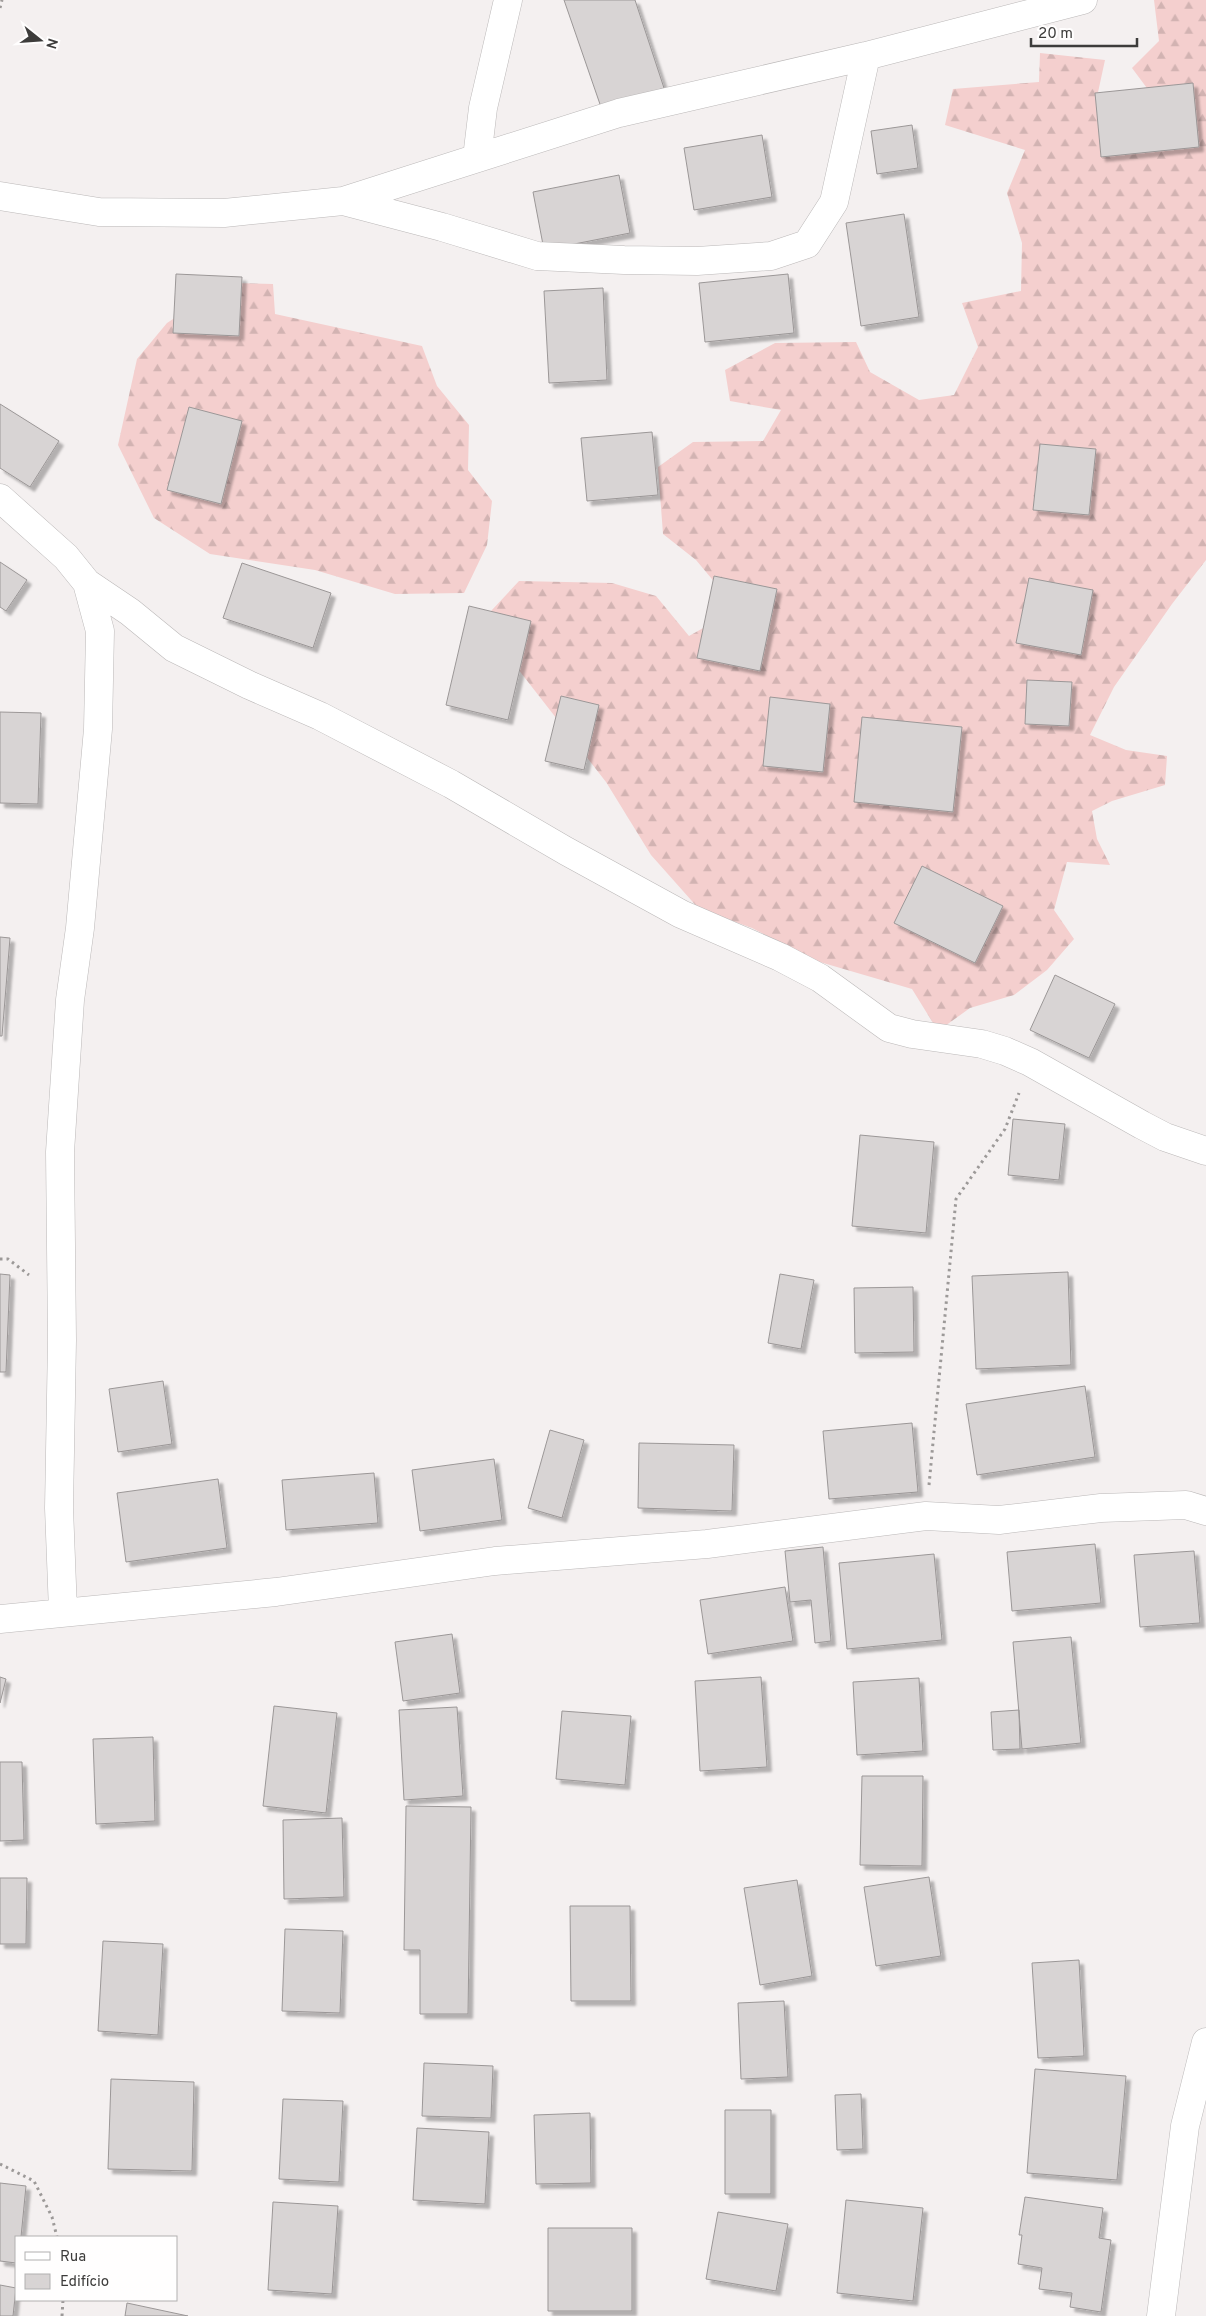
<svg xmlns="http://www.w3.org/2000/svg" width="1206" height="2316" viewBox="0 0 1206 2316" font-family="Overpass,sans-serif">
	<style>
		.forest { fill: url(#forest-firs) }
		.building { fill: #d8d4d4; stroke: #9b9797; filter: url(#shadow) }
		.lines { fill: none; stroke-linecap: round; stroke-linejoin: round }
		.street-casing { stroke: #bbb8b8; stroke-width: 29 }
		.path { stroke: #9c9998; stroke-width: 3; stroke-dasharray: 2.5 4; stroke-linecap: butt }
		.street { stroke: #fff; stroke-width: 28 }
	</style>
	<defs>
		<pattern id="forest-firs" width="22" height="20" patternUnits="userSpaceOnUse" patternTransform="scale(1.25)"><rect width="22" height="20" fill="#f4cfce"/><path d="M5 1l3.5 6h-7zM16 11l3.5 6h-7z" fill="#d2b3b2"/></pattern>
		<filter id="shadow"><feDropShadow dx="4.5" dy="4.5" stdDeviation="1" flood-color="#0004"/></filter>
	</defs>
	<rect width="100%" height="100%" fill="#f4f0f0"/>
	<path class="forest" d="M1154 0H1206V560L1172 604 1114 687 1090 735 1126 750 1167 756 1165 785 1112 801 1092 811 1097 839 1110 865 1067 862 1054 910 1074 939 1047 970 1014 995 970 1008 938 1031 912 989 813 960 752 928 699 909 651 855 606 782 504 651 491 611 519 581 612 583 656 596 689 636 737 609 696 560 663 534 658 467 693 442 763 441 781 410 730 401 725 370 775 343 856 342 870 372 919 400 954 395 978 347 962 303 1021 291 1022 243 1007 193 1025 150 945 125 953 89 1039 82 1040 53 1105 60 1097 97 1164 111 1132 68 1159 41Z
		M228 283 273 284 275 314 422 346 437 386 469 425 468 470 492 501 487 545 464 593 395 594 315 570 210 554 154 518 118 445 137 359 167 323Z"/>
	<path class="building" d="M564 0H635L664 88 602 110Z
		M1193 83 1199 147 1101 157 1095 93Z
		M912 125 918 168 877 174 871 131Z
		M762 135 772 197 694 210 684 148Z
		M619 175 630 233 544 250 533 192Z
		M904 214 919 317 861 326 846 223Z
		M176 274 242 277 239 336 173 333Z
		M788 274 794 333 705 342 699 283Z
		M603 288 607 380 549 383 544 291Z
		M0 404 59 441 30 487 0 468Z
		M189 407 242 421 221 504 167 490Z
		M652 432 658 495 587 501 581 438Z
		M1040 444 1096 449 1089 515 1033 510Z
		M0 562 27 580 6 611 0 607Z
		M242 563 331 593 313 648 223 618Z
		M714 576 777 589 760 671 697 658Z
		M1029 578 1093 590 1081 655 1016 643Z
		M469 606 531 621 508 720 446 705Z
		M1027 680 1072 682 1069 726 1025 724Z
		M561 696 599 705 584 770 545 761Z
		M770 697 830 704 823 772 763 766Z
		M0 712 41 713 38 804 0 803Z
		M862 717 962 727 953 812 854 802Z
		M922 866 1003 906 975 963 894 923Z
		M0 937 10 938 2 1036H0Z
		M1055 975 1115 1004 1089 1058 1030 1030Z
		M1013 1119 1065 1124 1059 1180 1008 1175Z
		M860 1135 934 1142 926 1233 852 1226Z
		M1068 1272 1071 1365 976 1369 972 1276Z
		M0 1274 10 1275 6 1372H0Z
		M780 1274 814 1280 801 1349 768 1343Z
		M913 1287 914 1352 855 1353 854 1288Z
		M163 1381 172 1444 118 1452 109 1389Z
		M1085 1386 1095 1457 977 1475 966 1404Z
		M912 1423 918 1492 829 1499 823 1431Z
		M550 1430 584 1440 562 1518 528 1508Z
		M639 1443 734 1445 732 1511 638 1508Z
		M494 1459 502 1520 420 1531 412 1470Z
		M374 1473 378 1523 286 1530 282 1480Z
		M218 1479 227 1548 126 1562 117 1493Z
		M1095 1544 1101 1603 1012 1611 1007 1552Z
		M823 1547 831 1641 815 1643 811 1600 790 1602 785 1551Z
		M1194 1551 1200 1623 1140 1627 1134 1555Z
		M934 1554 942 1640 847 1649 839 1563Z
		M785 1587 793 1641 708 1654 700 1600Z
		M452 1634 460 1693 403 1701 395 1642Z
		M1071 1637 1081 1743 1022 1749 1013 1642Z
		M0 1677 6 1679 0 1703Z
		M761 1677 767 1767 700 1771 695 1681Z
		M919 1678 923 1751 857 1755 853 1682Z
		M274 1706 337 1713 326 1813 263 1806Z
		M457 1707 463 1796 404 1800 399 1710Z
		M1019 1710 1020 1749 993 1750 991 1712Z
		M562 1711 631 1716 625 1785 556 1779Z
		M153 1737 155 1821 96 1824 93 1739Z
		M0 1762H22L24 1840 0 1841Z
		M862 1776H923L922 1866 860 1865Z
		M406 1806 471 1807 468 2014H420V1950H404Z
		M342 1818 344 1897 284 1899 283 1820Z
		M929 1877 941 1956 876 1966 864 1887Z
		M0 1878H27L26 1944H0Z
		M797 1880 812 1976 760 1985 744 1888Z
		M570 1906H630L631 2001H571Z
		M285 1929 343 1931 340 2013 282 2011Z
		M103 1941 163 1944 158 2035 98 2031Z
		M1079 1960 1084 2056 1038 2058 1032 1963Z
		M784 2001 788 2077 741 2079 738 2003Z
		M424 2063 493 2066 491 2118 422 2116Z
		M1035 2069 1126 2076 1117 2180 1027 2173Z
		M111 2079 194 2082 192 2171 108 2169Z
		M861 2094 863 2149 837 2150 835 2095Z
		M283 2099 343 2101 339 2182 279 2179Z
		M725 2110H771V2194H725Z
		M590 2113 591 2183 536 2184 534 2115Z
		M417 2128 489 2132 485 2204 413 2200Z
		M0 2183 26 2186 21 2237H16V2263L0 2261Z
		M1025 2197 1103 2208 1099 2238 1111 2240 1101 2312 1070 2307 1072 2293 1039 2289 1042 2268 1018 2264 1022 2235H1019Z
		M846 2200 923 2208 913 2301 837 2293Z
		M273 2202 338 2206 332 2294 268 2290Z
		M718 2212 788 2224 776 2291 706 2279Z
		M548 2228H632V2311H548Z
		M0 2285 16 2288 13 2316H0Z
		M127 2303 188 2316H125Z"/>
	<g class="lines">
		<g class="street-casing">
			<path id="street" d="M477 158 483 108 508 0
				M0 196 99 212 224 213 343 201 619 113 866 56 1083 0
				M343 201 442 227 537 256 624 260 697 261 771 256 807 244 834 202 866 56
				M0 498 66 557 87 583 100 631 98 729 80 928 70 1000 60 1152 62 1340 59 1508 63 1611
				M87 583 130 612 174 648 249 685 320 716 451 784 566 851 681 914 780 957 820 978 889 1028 912 1034 982 1044 1005 1051 1030 1062 1142 1125 1165 1137 1206 1151
				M0 1619 276 1592 495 1561 707 1544 926 1516 999 1520 1101 1508 1186 1505 1206 1511
				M1161 2316 1185 2126 1206 2042"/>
		</g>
		<path class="path" d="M0 8 2 0
			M0 1259H8L29 1275
			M929 1485 956 1199 1005 1129 1019 1093
			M0 2164 34 2181 52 2217 57 2237
			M62 2316 63 2300"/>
		<use href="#street" class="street"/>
	</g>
	<rect x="15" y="2236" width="162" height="65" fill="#fffefe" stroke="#b1b0b0"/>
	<rect x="25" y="2252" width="25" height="8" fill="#ffffff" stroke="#b1b0b0"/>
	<text x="60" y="2261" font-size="15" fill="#3d3c3b">Rua</text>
	<rect x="25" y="2274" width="25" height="15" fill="#d8d4d4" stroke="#b1b0b0"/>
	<text x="60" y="2286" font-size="15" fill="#3d3c3b">Edifício</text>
	<g transform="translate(40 40) rotate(107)" stroke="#fffefe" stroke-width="4" paint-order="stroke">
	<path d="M0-4L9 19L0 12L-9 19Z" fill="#3d3c3b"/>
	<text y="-8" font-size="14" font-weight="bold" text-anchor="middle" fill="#3d3c3b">N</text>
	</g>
	<path d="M1031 38v8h106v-8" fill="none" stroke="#3d3c3b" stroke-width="2.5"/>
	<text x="1038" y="38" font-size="15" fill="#3d3c3b" stroke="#fffefe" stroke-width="4" paint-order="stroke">20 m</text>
</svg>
